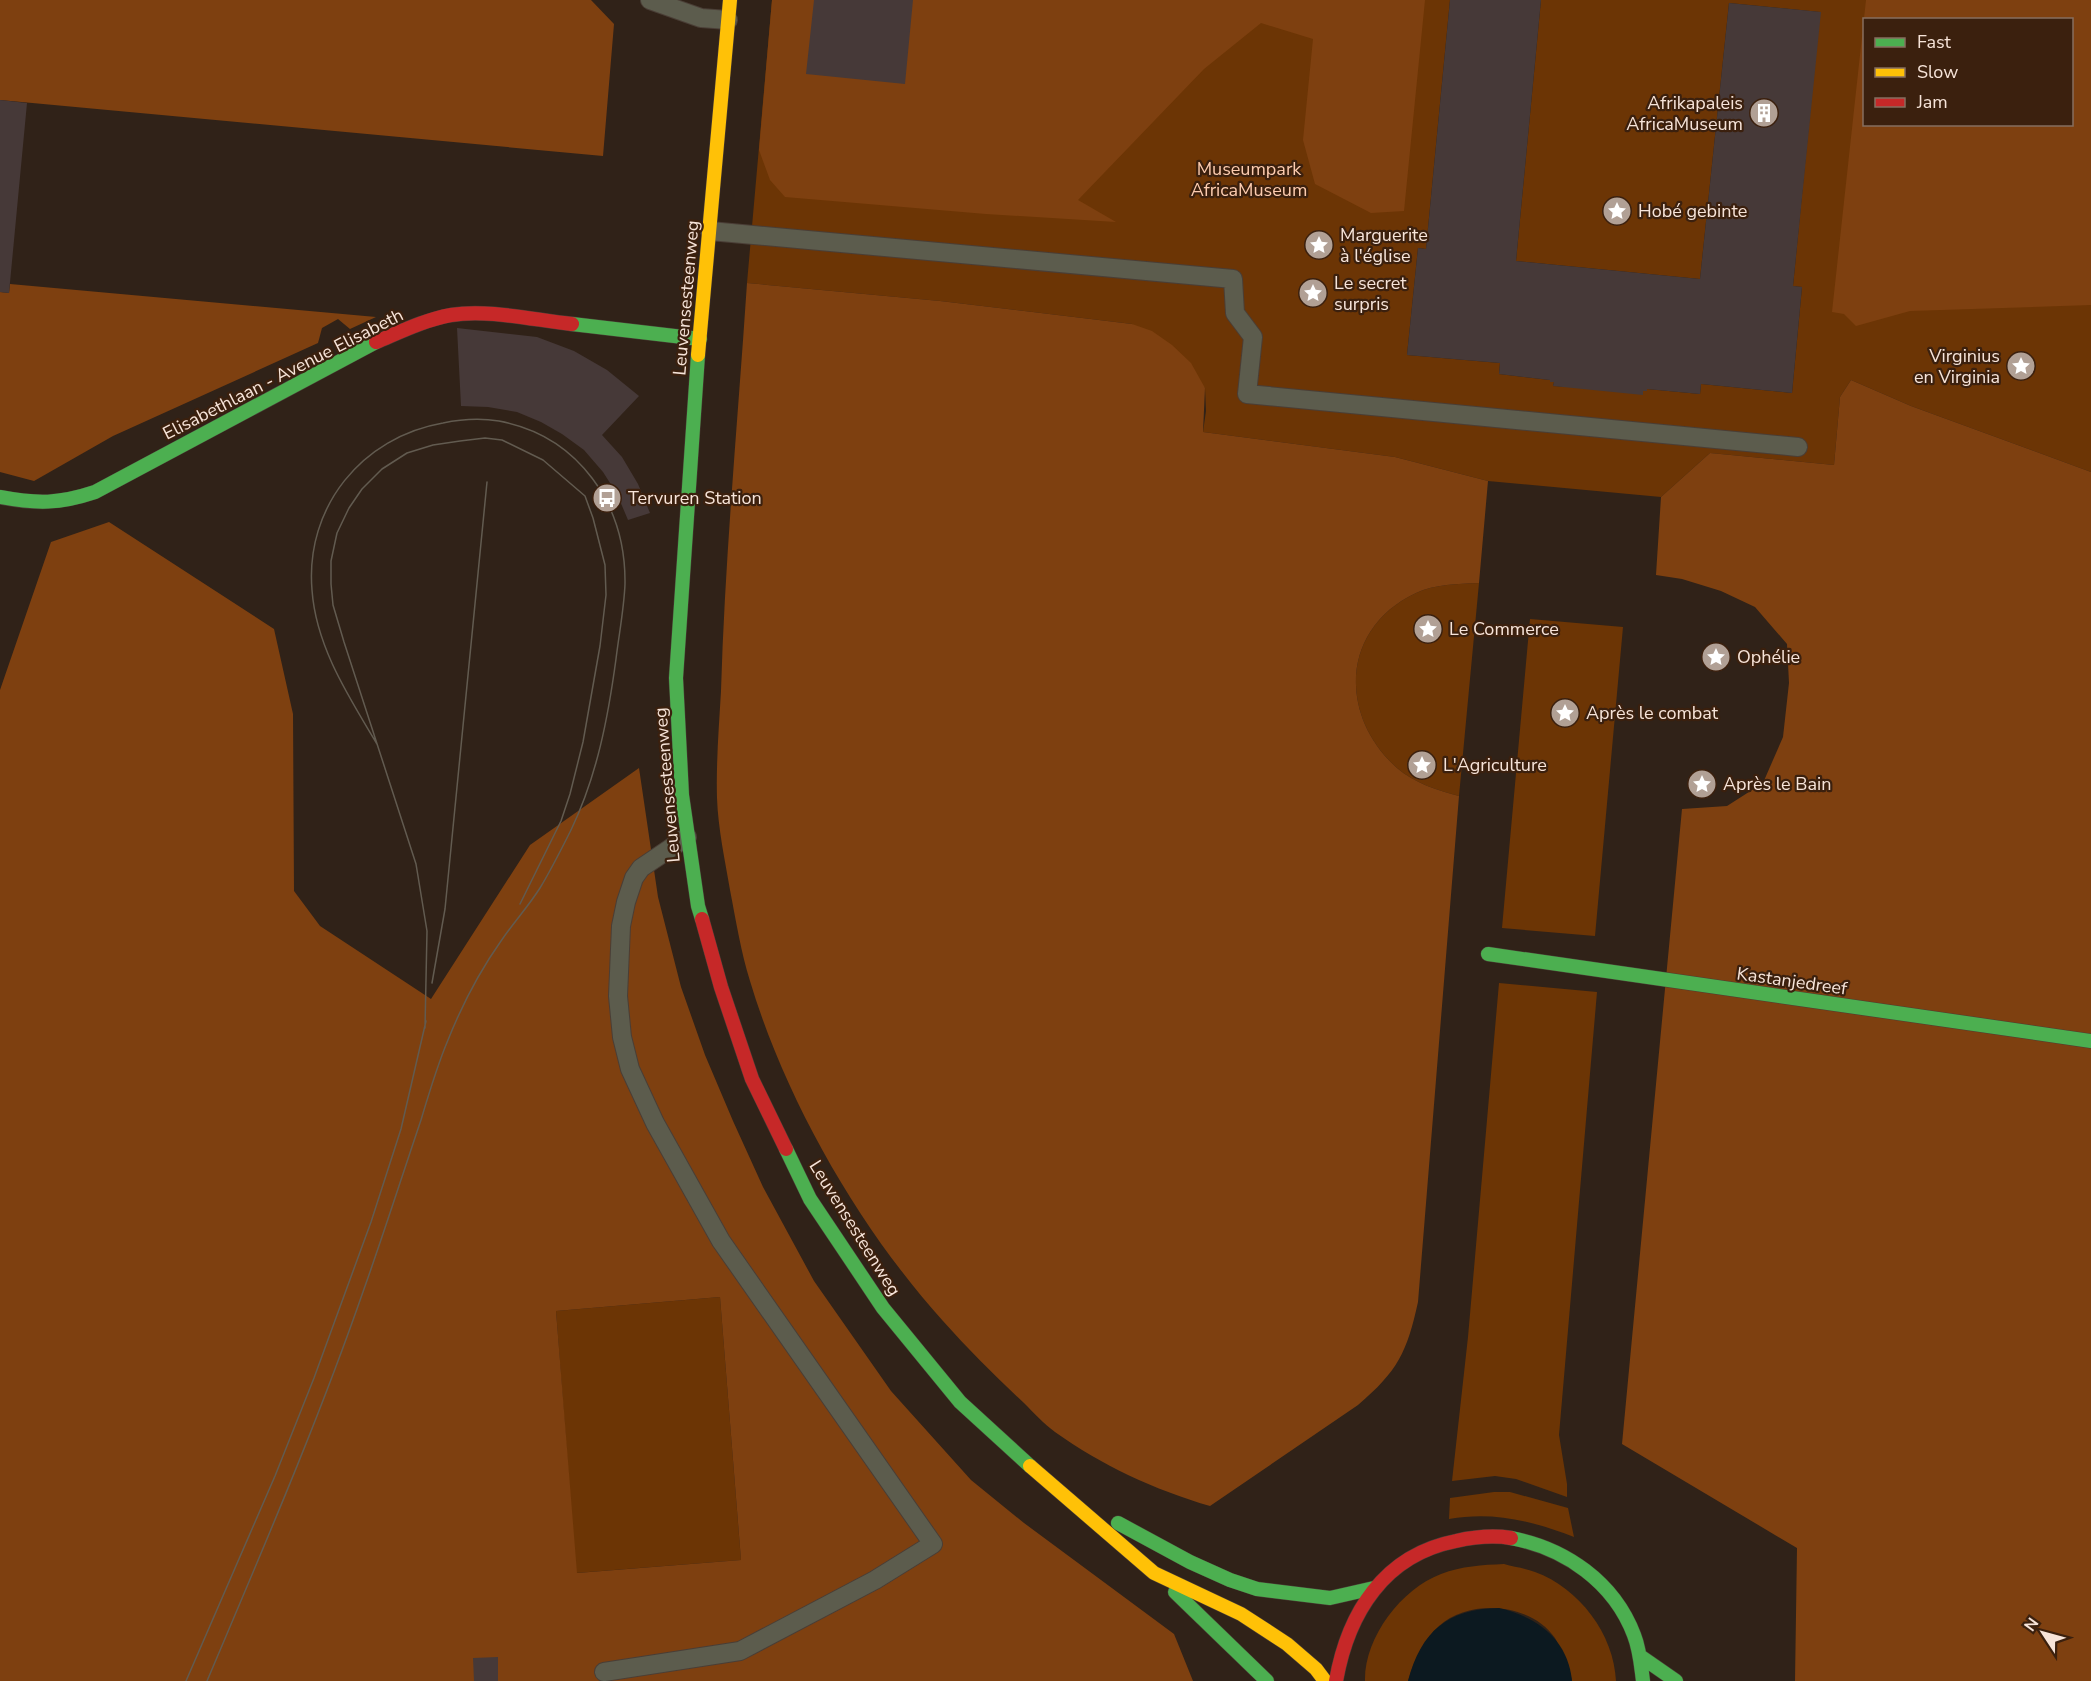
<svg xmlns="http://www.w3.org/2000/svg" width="2091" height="1681" viewBox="0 0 2091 1681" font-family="'Nunito Sans',sans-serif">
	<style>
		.green { fill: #6c3505; fill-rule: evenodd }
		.forest { fill: #7e4010; fill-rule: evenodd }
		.water { fill: #0c1920 }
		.building { fill: #463938 }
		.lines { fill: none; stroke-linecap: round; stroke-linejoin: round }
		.lane-casing { stroke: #4a3e36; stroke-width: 20 }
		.fast-casing { stroke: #4a3e36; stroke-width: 15 }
		.slow-casing { stroke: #4a3e36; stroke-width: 15 }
		.jam-casing { stroke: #4a3e36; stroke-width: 15 }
		.lane { stroke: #5c5c4d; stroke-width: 18 }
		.fast { stroke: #4caf50; stroke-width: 14 }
		.slow { stroke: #ffc107; stroke-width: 14 }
		.jam { stroke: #c62828; stroke-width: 14 }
		.tram { stroke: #625b50; stroke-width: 1.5 }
		.labels { text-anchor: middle; stroke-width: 4.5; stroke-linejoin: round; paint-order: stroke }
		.poi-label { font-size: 18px; fill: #f7e4d9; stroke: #3b200e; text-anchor: start }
		.park-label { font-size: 18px; fill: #fdccaf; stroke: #3b200e }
		.street-label { font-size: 18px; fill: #f7e4d9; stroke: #3b200e }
	</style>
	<rect width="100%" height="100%" fill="#302218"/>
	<path class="green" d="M772 0H1450L1426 249 1418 248 1407 355 1500 363 1499 374 1550 380 1551 382H1554L1553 386 1647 391V389L1700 394 1701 384 1792 393 1802 287 1793 286 1820 12 1729 3 1700 279 1516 261 1541 0H2091V472L1911 406 1851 380 1840 397 1834 465 1710 453 1661 497 1488 481 1395 457 1203 432 1206 411 1205 388 1132 324 940 301 747 283ZM1864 20H2072V124H1864Z
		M1479 583 1459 796C1437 790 1414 783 1397 768 1338 715 1341 628 1416 593 1435 584 1458 584 1479 583Z
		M1530 619 1623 627 1595 936 1502 928Z
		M1499 983 1597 992 1559 1435 1567 1484V1497L1516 1479 1495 1476 1452 1481 1468 1337Z
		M720 1297 741 1560 576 1573 556 1311Z
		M1494 1492H1510L1568 1508 1574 1537C1533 1521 1493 1511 1449 1519L1450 1498Z
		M1504 1564C1514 1567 1525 1568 1535 1572 1579 1588 1614 1634 1616 1681H1572C1571 1672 1566 1663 1562 1655 1560 1650 1558 1643 1555 1638 1531 1603 1470 1598 1439 1626 1424 1639 1413 1662 1408 1681H1365C1364 1638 1401 1589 1441 1574 1462 1566 1482 1565 1504 1564Z"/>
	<path class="forest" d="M0 0H591L614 24 603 156 0 100Z
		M772 0H1425L1404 211 1371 213 1315 184 1303 140 1313 39 1261 23 1204 69 1078 200 1116 222 986 214 785 197 770 180 759 150Z
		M1866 0H2091V305L1910 311 1856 326 1844 314 1832 312ZM1864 20H2072V124H1864Z
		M747 283 940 301 1132 324 1152 331 1172 345 1191 363 1205 388 1203 432 1395 457 1488 481 1479 583C1458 584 1435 584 1416 593 1341 628 1338 715 1397 768 1414 783 1437 790 1459 796L1418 1302C1407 1352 1398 1371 1358 1405L1210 1506C1155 1490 1101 1465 1055 1432 1044 1424 1034 1413 1024 1403 996 1377 969 1350 943 1321 860 1229 786 1101 750 981 741 952 736 921 730 890 725 861 718 828 717 798 716 763 719 726 721 691 725 555 738 419 747 283Z
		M10 284 376 317 350 329 338 319 322 328 318 343 113 436 34 481 0 472V292L9 293Z
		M1851 380 1911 406 2091 472V1681H1795L1797 1548 1622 1444 1682 809 1727 806 1763 783 1783 737 1789 683 1787 644 1755 607 1721 591 1682 579 1656 575 1661 497 1710 453 1834 465 1840 397Z
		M109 522 274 629 293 714 294 891 320 926 431 999 530 845 639 768 658 897 681 987 705 1055 733 1121 763 1187 814 1281 891 1391 971 1480 1024 1523 1174 1634 1193 1681H0V690L51 542ZM720 1297 741 1560 577 1573 556 1311Z"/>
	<path class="water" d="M1499 1608C1537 1617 1568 1639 1572 1681H1408C1421 1631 1448 1609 1499 1608Z"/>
	<path class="building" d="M814 0H913L905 84 806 74Z
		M1450 0H1541L1516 261 1700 279 1729 3 1821 12 1793 286 1802 287 1792 393 1701 384 1700 394 1647 389V391H1643V395L1553 386 1554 382H1550V380L1499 374 1500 363 1407 355 1418 248 1426 249Z
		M0 100 27 103 9 293 0 292Z
		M457 328 537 337 574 351 607 370 639 396 602 435 622 457 638 484 650 513 628 520 617 494 603 472 584 450 562 434 541 422 517 412 488 407 461 406Z
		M498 1657V1681H474L473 1658Z"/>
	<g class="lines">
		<g class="lane-casing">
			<path id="lane" d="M650 0 701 18 728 20
				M710 231 1233 279 1235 313 1253 337 1247 394 1798 447
				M604 1672 740 1651 875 1580 933 1544 721 1241 655 1123 630 1069 622 1037 618 996 621 926 626 902 634 878 641 868 687 837"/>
		</g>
		<g class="fast-casing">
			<path id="fast" d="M572 324 700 339
				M698 355 676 678 682 795 698 906 702 919
				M0 497C37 504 59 504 95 492L376 342
				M1488 954 2091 1041
				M786 1149 810 1199 883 1308 960 1402 1030 1466
				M1118 1523 1190 1562 1230 1580 1257 1589 1330 1598 1374 1588
				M1511 1538C1565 1548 1614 1582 1634 1635 1640 1650 1641 1666 1643 1681
				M1175 1592 1267 1681
				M1640 1656 1676 1681"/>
		</g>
		<g class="slow-casing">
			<path id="slow" d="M698 355 730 0
				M1030 1466 1154 1573 1241 1614 1287 1644 1316 1669 1325 1681"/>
		</g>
		<g class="jam-casing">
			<path id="jam" d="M376 342C400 332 424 320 451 315 488 309 534 320 572 324
				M702 919 721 987 752 1079 786 1149
				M1336 1681C1348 1613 1384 1555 1456 1541 1474 1537 1492 1535 1511 1538"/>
		</g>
		<use href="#lane" class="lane"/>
		<use href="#fast" class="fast"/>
		<use href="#slow" class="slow"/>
		<use href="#jam" class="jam"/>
		<path class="tram" d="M432 983 445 909 487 482
			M425 1028 427 931 416 864 344 642 333 605 331 584V561L337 533 349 508 362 489 382 469 407 453 433 445 460 441 485 438 502 440 543 460 585 496 593 518 605 565 606 595 600 646 583 742 570 794 561 821 520 904
			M186 1681 275 1476 314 1378 371 1222 401 1129 426 1021
			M207 1681C262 1551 318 1422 364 1289 384 1233 402 1176 421 1120 429 1093 437 1066 448 1040 462 1005 479 972 501 941 513 923 528 907 540 888 551 870 561 850 571 830 597 776 608 718 616 659 619 634 624 609 625 584 626 505 579 436 499 421 480 418 462 419 443 423 362 437 305 507 312 590 316 647 349 697 377 744"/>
	</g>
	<defs>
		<g id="building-disc" transform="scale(1.5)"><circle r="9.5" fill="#b1a095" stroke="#3b200e"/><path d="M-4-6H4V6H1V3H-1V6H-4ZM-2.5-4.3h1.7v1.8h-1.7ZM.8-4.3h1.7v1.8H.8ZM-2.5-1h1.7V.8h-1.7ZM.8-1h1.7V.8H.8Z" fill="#fff"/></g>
		<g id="sight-disc" transform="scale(1.5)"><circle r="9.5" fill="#b1a095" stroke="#3b200e"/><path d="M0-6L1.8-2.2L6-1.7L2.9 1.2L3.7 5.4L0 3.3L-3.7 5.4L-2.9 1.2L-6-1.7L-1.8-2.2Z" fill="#fff"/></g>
		<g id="bus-disc" transform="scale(1.5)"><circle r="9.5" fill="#b1a095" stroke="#3b200e"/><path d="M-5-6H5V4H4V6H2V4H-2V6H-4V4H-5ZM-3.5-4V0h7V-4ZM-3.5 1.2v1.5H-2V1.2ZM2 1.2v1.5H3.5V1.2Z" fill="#fff"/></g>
	</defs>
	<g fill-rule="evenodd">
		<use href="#building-disc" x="1764" y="113"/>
		<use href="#sight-disc" x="1617" y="211"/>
		<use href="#sight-disc" x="1319" y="245"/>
		<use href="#sight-disc" x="1313" y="293"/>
		<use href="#sight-disc" x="2021" y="366"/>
		<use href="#bus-disc" x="607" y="498"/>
		<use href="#sight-disc" x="1428" y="629"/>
		<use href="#sight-disc" x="1716" y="657"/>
		<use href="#sight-disc" x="1565" y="713"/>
		<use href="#sight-disc" x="1422" y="765"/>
		<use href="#sight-disc" x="1702" y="784"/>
	</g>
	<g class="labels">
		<g class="poi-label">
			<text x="1743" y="109" text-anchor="end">Afrikapaleis<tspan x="1743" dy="21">AfricaMuseum</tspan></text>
			<text x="1638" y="217">Hobé gebinte</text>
			<text x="1340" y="241">Marguerite<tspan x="1340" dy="21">à l'église</tspan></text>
			<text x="1334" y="289">Le secret<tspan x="1334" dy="21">surpris</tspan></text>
			<text x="2000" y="362" text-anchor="end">Virginius<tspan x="2000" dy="21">en Virginia</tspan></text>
			<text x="628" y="504">Tervuren Station</text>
			<text x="1449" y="635">Le Commerce</text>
			<text x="1737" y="663">Ophélie</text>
			<text x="1586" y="719">Après le combat</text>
			<text x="1443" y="771">L'Agriculture</text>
			<text x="1723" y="790">Après le Bain</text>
		</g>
		<g class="park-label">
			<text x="1249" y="175">Museumpark<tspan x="1249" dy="21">AfricaMuseum</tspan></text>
		</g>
		<g class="street-label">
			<text transform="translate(686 298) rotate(-85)" y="6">Leuvensesteenweg</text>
			<text transform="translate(283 374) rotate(-27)" y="6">Elisabethlaan - Avenue Elisabeth</text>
			<text transform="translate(667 785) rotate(-95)" y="6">Leuvensesteenweg</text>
			<text transform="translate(1792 981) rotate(8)" y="6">Kastanjedreef</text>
			<text transform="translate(855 1228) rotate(58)" y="6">Leuvensesteenweg</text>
		</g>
	</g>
	<rect x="1863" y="18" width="210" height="108" fill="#3b200e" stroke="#866e5f" stroke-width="1.5"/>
	<rect x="1875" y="38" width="30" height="9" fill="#4caf50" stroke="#866e5f" stroke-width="1.5"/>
	<text x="1917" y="48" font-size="18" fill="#f7e4d9">Fast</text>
	<rect x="1875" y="68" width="30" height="9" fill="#ffc107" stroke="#866e5f" stroke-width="1.5"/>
	<text x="1917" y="78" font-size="18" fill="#f7e4d9">Slow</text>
	<rect x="1875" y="98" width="30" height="9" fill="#c62828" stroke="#866e5f" stroke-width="1.5"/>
	<text x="1917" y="108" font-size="18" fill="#f7e4d9">Jam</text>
	<g transform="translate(2043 1633) rotate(306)" stroke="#3b200e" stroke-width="4.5" paint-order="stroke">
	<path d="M0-4.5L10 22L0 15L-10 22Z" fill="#f7e4d9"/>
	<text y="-9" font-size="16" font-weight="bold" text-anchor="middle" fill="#f7e4d9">N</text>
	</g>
</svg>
